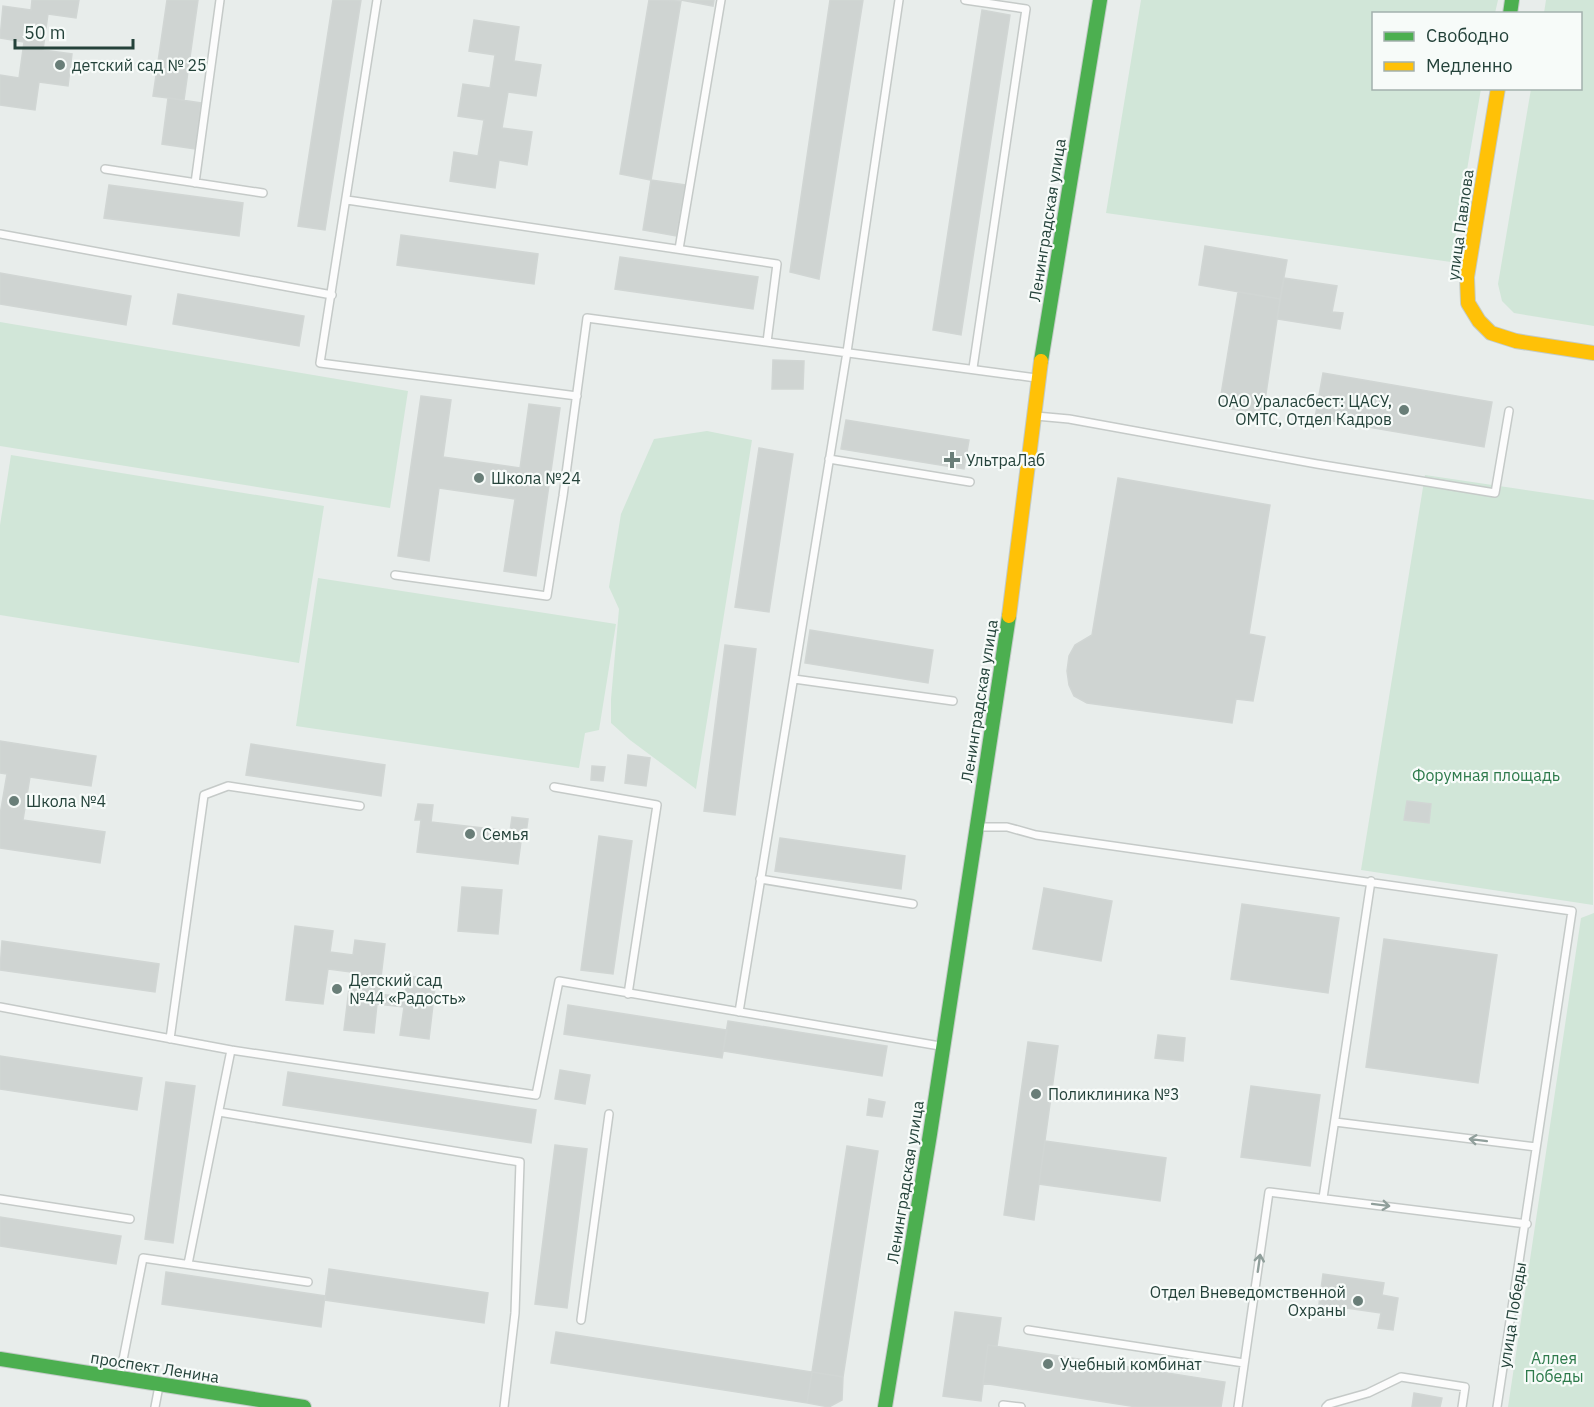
<svg xmlns="http://www.w3.org/2000/svg" width="1594" height="1407" viewBox="0 0 1594 1407" font-family="'IBM Plex Sans',sans-serif">
	<style>
		.green { fill: #d1e6d8 }
		.building { fill: #cfd4d2; stroke: #d1d6d4; stroke-width: 1.5 }
		.lines { fill: none; stroke-linecap: round; stroke-linejoin: round }
		.lane-casing { stroke: #c5cac8; stroke-width: 10 }
		.fast-casing { stroke: #c3cbc8; stroke-width: 16 }
		.slow-casing { stroke: #c3cbc8; stroke-width: 16 }
		.lane { stroke: #fcfcfc; stroke-width: 7 }
		.fast { stroke: #4caf50; stroke-width: 14 }
		.slow { stroke: #ffc107; stroke-width: 14 }
		.oneway { stroke: #909f9b }
		.poi-dot { fill: #697e78; stroke: #f7fbf9; stroke-width: 2 }
		.labels { text-anchor: middle; stroke-width: 4.5; stroke-linejoin: round; paint-order: stroke }
		.poi-label { font-size: 16px; fill: #24423a; stroke: #f7fbf9; text-anchor: start }
		.street-label { font-size: 16px; fill: #24423a; stroke: #f7fbf9 }
		.park-label { font-size: 16px; fill: #2d7a4b; stroke: #f7fbf9 }
	</style>
	<rect width="100%" height="100%" fill="#e8edeb"/>
	<path class="green" d="M1141 0H1498L1495 13 1374 14V88L1481 89 1451 262 1106 213Z
		M1546 0H1594V326L1514 313 1502 301 1498 284 1531 89 1580 88V14L1544 13Z
		M0 322 408 391 390 508 0 446Z
		M707 431 752 440 696 789 630 740 611 723V699L619 609 609 587 621 514 654 439Z
		M11 455 324 506 299 663 0 615V525Z
		M1425 475 1594 500 1593 905 1361 870Z
		M318 578 616 624 599 730 585 733 579 768 296 726Z
		M1594 913V1407H1508L1581 918Z"/>
	<path class="building" d="M32 0H79L76 18 48 14 43 50 72 54 68 86 39 82 35 110 0 105V75L19 78 24 42 0 38 3 6 31 10Z
		M167 0H198L184 100 153 96Z
		M333 0H361L325 230 298 226Z
		M649 0 681 1 651 180 620 174Z
		M681 0H714L713 6Z
		M830 0H863L819 279 790 272Z
		M982 10 1010 15 961 335 933 330Z
		M474 20 519 27 514 61 541 65 536 96 508 92 502 128 532 132 527 165 499 160 495 188 450 181 454 152 478 156 484 120 458 116 463 84 490 88 495 55 469 51Z
		M168 98 201 103 195 149 162 144Z
		M651 180 685 185 676 236 643 230Z
		M109 185 243 203 239 236 104 218Z
		M401 235 538 254 534 284 397 265Z
		M1205 246 1287 260 1280 299 1199 285Z
		M620 257 758 277 753 309 615 289Z
		M0 273 131 296 126 325 0 304Z
		M1284 278 1337 286 1332 312 1343 313 1340 329 1277 319Z
		M1238 292 1280 299 1263 414 1219 407Z
		M178 294 304 316 299 346 173 324Z
		M773 360 804 361 803 389H772Z
		M1323 373 1492 402 1484 447 1315 418Z
		M421 396 451 400 443 457 520 468 529 404 560 408 536 576 504 571 515 499 439 488 429 561 398 556Z
		M846 420 969 440 964 469 841 449Z
		M759 448 793 454 769 612 735 607Z
		M1118 478 1270 505 1249 634 1265 637 1253 701 1236 699 1232 723 1087 703 1074 696 1069 685 1067 671 1069 656 1075 645 1092 635Z
		M810 630 933 650 928 683 805 663Z
		M725 645 756 649 735 815 704 811Z
		M0 741 96 756 91 786 30 777 23 820 105 832 100 863 0 848V815L7 774 0 773Z
		M251 744 385 765 381 796 246 775Z
		M628 755 650 758 646 786 625 783Z
		M592 766 605 767 603 781 591 780Z
		M1407 801 1431 804 1429 823 1404 820Z
		M418 804 433 805 431 822 510 831 512 817 528 819 526 834H522L518 864 417 852 421 820H415Z
		M599 836 632 841 613 974 581 970Z
		M780 838 905 856 901 889 775 871Z
		M462 887 502 890 498 934 458 931Z
		M1044 888 1112 901 1101 961 1033 949Z
		M1242 904 1339 918 1328 993 1231 979Z
		M295 926 333 931 330 952 353 955 355 940 385 944 379 994 405 997 407 976 436 979 429 1039 400 1035 404 1007 377 1004 374 1033 344 1030 351 972 328 969 323 1004 286 1000Z
		M1384 939 1497 955 1478 1083 1366 1067Z
		M2 941 159 964 155 992 0 970Z
		M568 1005 727 1030 722 1058 564 1034Z
		M728 1021 887 1046 882 1076 723 1051Z
		M1158 1035 1185 1038 1183 1061 1155 1058Z
		M1028 1042 1058 1046 1034 1220 1004 1215Z
		M0 1056 142 1078 137 1110 0 1089Z
		M560 1070 590 1075 585 1104 555 1099Z
		M288 1072 536 1110 531 1143 283 1105Z
		M166 1082 195 1086 173 1243 145 1239Z
		M1251 1086 1320 1095 1310 1166 1241 1157Z
		M869 1099 885 1102 882 1117 867 1115Z
		M1045 1141 1166 1158 1160 1201 1039 1184Z
		M555 1145 587 1149 567 1308 535 1304Z
		M847 1146 878 1151 843 1377 812 1372Z
		M0 1217 121 1236 116 1264 0 1246Z
		M329 1269 488 1293 484 1323 325 1300Z
		M166 1272 325 1296 321 1327 162 1304Z
		M1323 1274 1384 1283 1382 1295 1398 1298 1393 1330 1378 1328 1381 1313 1319 1304Z
		M955 1312 1001 1318 997 1346 988 1345 981 1401 943 1396Z
		M556 1332 812 1372 807 1403 551 1363Z
		M988 1345 1225 1382 1221 1407H1137L983 1383Z
		M812 1372 843 1377 842 1400 829 1407 807 1403Z
		M1414 1393 1442 1398 1440 1407H1412Z"/>
	<g class="lines">
		<g class="lane-casing">
			<path id="lane" d="M377 0 320 363 577 396
				M965 0 1026 9 973 368
				M105 169 263 193
				M195 183 220 0
				M347 200 777 264 767 342
				M0 234 332 295
				M679 249 721 0
				M1036 416 1069 419 1317 464 1495 493 1509 411
				M829 459 970 482
				M395 575 547 596 563 496 587 318 1036 378
				M794 679 953 701
				M554 787 657 805 628 994
				M979 827H1007L1036 835 1572 911 1497 1407
				M760 879 913 904
				M0 1007 231 1050 536 1095 559 981 940 1046
				M739 1012 847 352 899 0
				M170 1039 204 795 228 786 360 806
				M219 1112 520 1162 515 1313 504 1407
				M1335 1122 1536 1147
				M1323 1198 1371 881
				M0 1199 130 1219
				M188 1264 231 1050
				M581 1320 609 1114
				M1028 1330 1244 1363
				M120 1375 143 1258 308 1282
				M1003 1405 1021 1407
				M155 1407 159 1386
				M1238 1407 1269 1192 1527 1224
				M1326 1407 1329 1404 1368 1393 1401 1377 1465 1387 1462 1407"/>
		</g>
		<g class="fast-casing">
			<path id="fast" d="M1510 14 1512 0
				M1041 361 1100 0
				M0 1359 304 1407
				M885 1407 930 1134 1009 616"/>
		</g>
		<g class="slow-casing">
			<path id="slow" d="M1498 88 1467 277 1468 303 1479 321 1491 333 1516 341 1594 353
				M1009 616 1041 361"/>
		</g>
		<use href="#lane" class="lane"/>
		<use href="#fast" class="fast"/>
		<use href="#slow" class="slow"/>
	</g>
	<defs><path id="oneway-shaft" d="M-6 0H5M1.5-3L5.5 0L1.5 3" fill="none" stroke-width="1.6" stroke-linecap="round" stroke-linejoin="round" transform="scale(1.5)"/></defs>
	<g class="oneway">
		<use href="#oneway-shaft" transform="translate(1478 1140) rotate(-173)"/>
		<use href="#oneway-shaft" transform="translate(1381 1205) rotate(7)"/>
		<use href="#oneway-shaft" transform="translate(1259 1263) rotate(-82)"/>
	</g>
	<g class="poi-dot">
		<circle cx="60" cy="65" r="6"/>
		<circle cx="1404" cy="410" r="6"/>
		<path d="M949 451h6v6h6v6h-6v6h-6v-6h-6v-6h6z"/>
		<circle cx="479" cy="478" r="6"/>
		<circle cx="14" cy="801" r="6"/>
		<circle cx="470" cy="834" r="6"/>
		<circle cx="337" cy="989" r="6"/>
		<circle cx="1036" cy="1094" r="6"/>
		<circle cx="1358" cy="1301" r="6"/>
		<circle cx="1048" cy="1364" r="6"/>
	</g>
	<g class="labels">
		<g class="poi-label">
			<text x="72" y="71">детский сад № 25</text>
			<text x="1392" y="407" text-anchor="end">ОАО Ураласбест: ЦАСУ,<tspan x="1392" dy="18">ОМТС, Отдел Кадров</tspan></text>
			<text x="966" y="466">УльтраЛаб</text>
			<text x="491" y="484">Школа №24</text>
			<text x="26" y="807">Школа №4</text>
			<text x="482" y="840">Семья</text>
			<text x="349" y="986">Детский сад<tspan x="349" dy="18">№44 «Радость»</tspan></text>
			<text x="1048" y="1100">Поликлиника №3</text>
			<text x="1346" y="1298" text-anchor="end">Отдел Вневедомственной<tspan x="1346" dy="18">Охраны</tspan></text>
			<text x="1060" y="1370">Учебный комбинат</text>
		</g>
		<g class="street-label">
			<text transform="translate(1047 220) rotate(-81)" y="6">Ленинградская улица</text>
			<text transform="translate(1460 225) rotate(-82)" y="6">улица Павлова</text>
			<text transform="translate(979 701) rotate(-81)" y="6">Ленинградская улица</text>
			<text transform="translate(905 1182) rotate(-81)" y="6">Ленинградская улица</text>
			<text transform="translate(1512 1315) rotate(-81)" y="6">улица Победы</text>
			<text transform="translate(155 1367) rotate(9)" y="6">проспект Ленина</text>
		</g>
		<g class="park-label">
			<text x="1486" y="781">Форумная площадь</text>
			<text x="1554" y="1364">Аллея<tspan x="1554" dy="18">Победы</tspan></text>
		</g>
	</g>
	<rect x="1372" y="12" width="210" height="78" fill="#f7fbf9" stroke="#a3b1ad" stroke-width="1.5"/>
	<rect x="1384" y="32" width="30" height="9" fill="#4caf50" stroke="#a3b1ad" stroke-width="1.5"/>
	<text x="1426" y="42" font-size="18" fill="#24423a">Свободно</text>
	<rect x="1384" y="62" width="30" height="9" fill="#ffc107" stroke="#a3b1ad" stroke-width="1.5"/>
	<text x="1426" y="72" font-size="18" fill="#24423a">Медленно</text>
	<path d="M15 39v9h118v-9" fill="none" stroke="#24423a" stroke-width="3"/>
	<text x="24" y="39" font-size="18" fill="#24423a" stroke="#f7fbf9" stroke-width="4.5" paint-order="stroke">50 m</text>
</svg>
